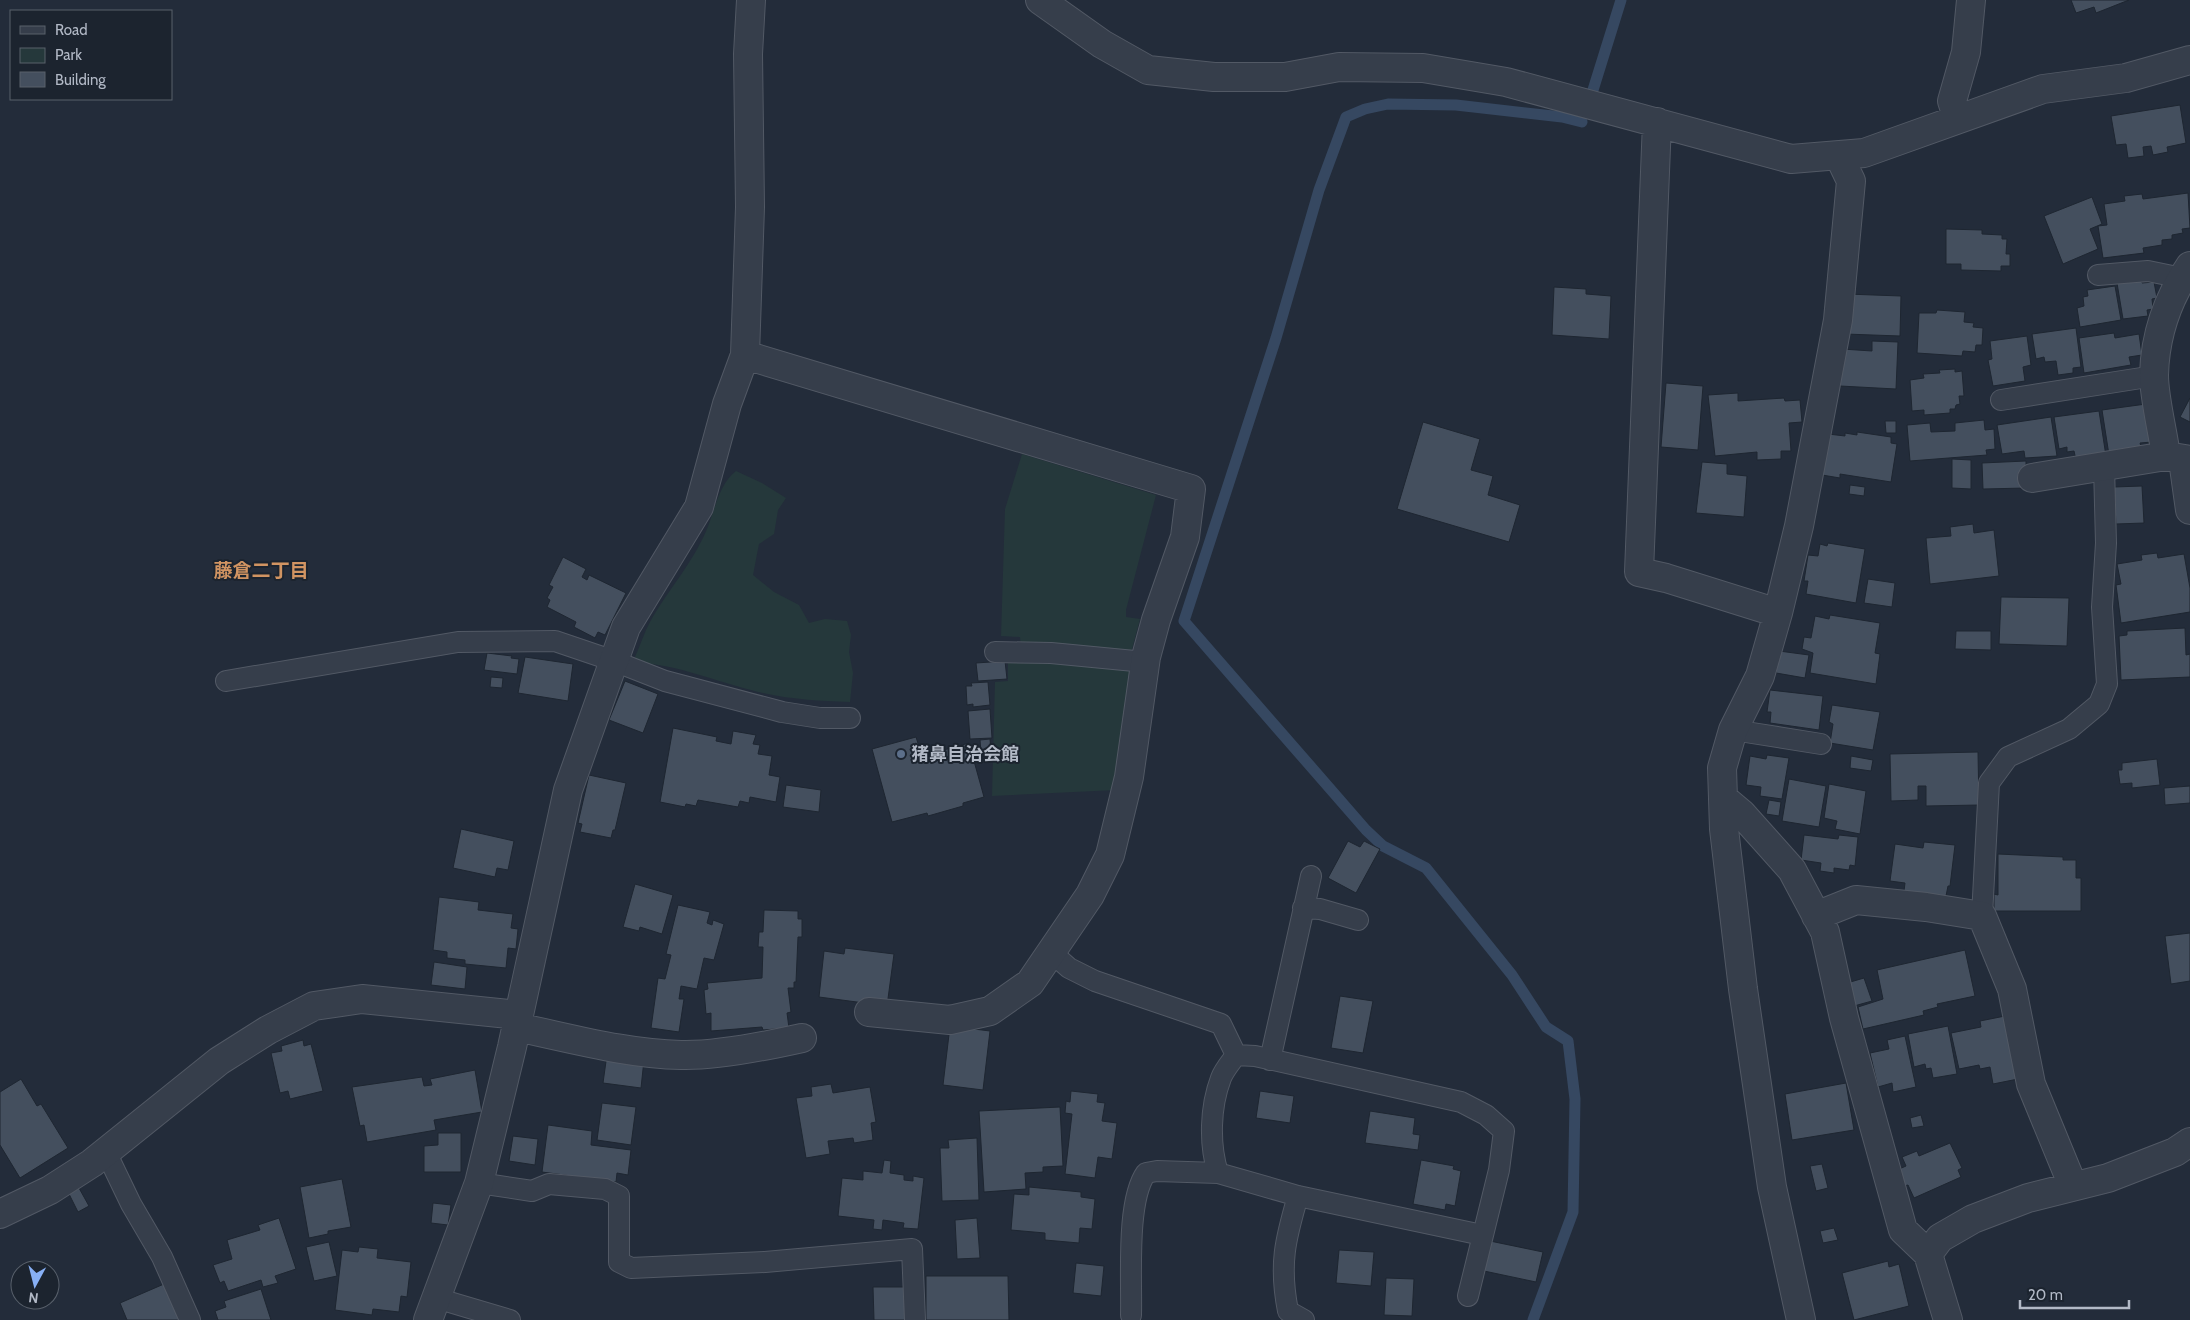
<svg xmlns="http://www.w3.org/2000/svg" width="2190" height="1320" viewBox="0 0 2190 1320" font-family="Cabin,'Noto Sans JP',sans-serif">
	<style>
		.green { fill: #25383b }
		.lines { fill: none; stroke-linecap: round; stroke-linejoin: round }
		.stream { stroke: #364861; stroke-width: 11 }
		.building { fill: #444f5e; stroke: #1e2631 }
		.lane-casing { stroke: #525965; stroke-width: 22 }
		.street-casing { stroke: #525965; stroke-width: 30 }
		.lane { stroke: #363e4b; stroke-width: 20 }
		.street { stroke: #363e4b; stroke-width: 28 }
		.service-dot { fill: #5c6f8a; stroke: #1c242f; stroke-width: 2 }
		.labels { text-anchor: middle; stroke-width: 4; stroke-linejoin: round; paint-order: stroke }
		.poi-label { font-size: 18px; font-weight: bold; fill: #b2b9c6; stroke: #1c242f; text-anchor: start }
		.neighbourhood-label { font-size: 19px; font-weight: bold; fill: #d19462; stroke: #1c242f }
	</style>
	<rect width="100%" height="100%" fill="#232c3a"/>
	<path class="green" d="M1022 454 1156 495 1126 610V617L1140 619 1131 653 1021 647 1020 637 1001 636 1005 509Z
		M736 471 762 483 786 498 778 510 774 534 759 544 753 575 774 592 799 605 809 623 825 619 847 621 851 635 849 652 853 673 850 702C816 701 784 699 751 690 715 681 678 665 640 663L635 657C640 646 644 633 650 622 669 588 695 561 709 524 715 507 721 482 736 471Z
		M1008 658 1129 664V718L1116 790 992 796 995 682 1008 681Z"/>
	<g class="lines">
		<path class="stream" d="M1593 90 1621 0
			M1533 1320 1573 1212 1575 1099 1568 1041 1546 1027 1512 975 1426 868 1383 846 1366 830 1184 621 1276 338 1319 190 1346 117 1365 109 1388 104 1456 105 1562 117 1582 122"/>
	</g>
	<path class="building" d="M2071 0H2129L2096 13 2094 7 2076 13Z
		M2180 105 2186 143 2167 147 2168 152 2153 155 2151 146 2143 147 2144 156 2128 158 2126 144 2116 145 2111 116Z
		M2188 193 2190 228 2182 229 2183 233 2172 235V239L2162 240V245L2143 248 2144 253 2103 258 2098 226 2107 225 2104 204 2125 201 2124 196 2142 194 2143 199Z
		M2092 197 2102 224 2090 229 2098 249 2063 264 2044 216Z
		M1946 229 1982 230V234L2002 235V239H2007L2006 254H2010V266H2001V271L1961 270V264H1946Z
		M2141 278 2142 283 2154 282 2157 298 2152 299 2153 309 2147 310 2148 316 2123 319 2117 283Z
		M2115 286 2121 320 2080 327 2077 308 2084 306 2083 297 2088 296 2087 290Z
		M1554 287 1586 289V294L1611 296 1609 339 1552 335Z
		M1846 294 1901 296 1900 336 1845 334Z
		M1937 310 1965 312 1964 322 1974 323 1973 327 1983 328 1982 345H1976L1975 352 1963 351 1962 356 1917 353 1919 313H1936Z
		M2076 328 2081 367 2073 368V373L2058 375 2056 361 2045 362 2044 357 2036 359 2032 334Z
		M2114 333 2115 338 2139 334 2142 355 2129 357 2131 365 2084 373 2079 338Z
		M2027 336 2031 365 2023 367 2025 381 1993 386 1988 360 1992 359 1990 341Z
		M1872 341 1898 342 1896 389 1840 386 1842 349 1872 351Z
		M1955 369V372L1962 371 1964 396H1959L1960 404 1956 405 1955 409H1950V413L1924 415V410L1912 411 1910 380 1924 378 1923 374 1940 373 1939 370Z
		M1666 383 1703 386 1698 450 1661 447Z
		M1738 393V401L1784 398 1785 401 1800 400 1802 422 1789 423 1791 451H1781V459L1757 460V452L1715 456 1708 395Z
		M2190 398V422L2180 417Z
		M2146 404 2152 442 2140 443 2142 450 2109 455 2102 410Z
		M2099 411 2106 456 2076 460 2074 451 2067 452V447L2059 449 2054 417Z
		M2051 417 2057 456 2025 458 2024 451 2002 454 1997 425Z
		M1984 420 1985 430 1994 429 1995 449 1986 450 1987 455 1910 461 1907 425 1930 423 1931 432 1955 431V423Z
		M1885 421H1896V433H1886Z
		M1423 422 1480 439 1471 470 1493 476 1488 495 1520 505 1509 542 1397 509Z
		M1857 432 1891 437V443L1897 444 1891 482 1840 474V478L1822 475 1828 434 1845 436V433L1857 435Z
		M1952 459 1971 460V489L1952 488Z
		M2026 461V488L1983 489 1982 463Z
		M1702 462 1727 464V474L1747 476 1744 517 1696 513Z
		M1850 485 1865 487 1864 496 1849 494Z
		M2142 486 2144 523 2116 524 2114 487Z
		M1973 524 1974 533 1994 530 1999 576 1930 584 1926 538 1951 536 1950 527Z
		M1828 543 1865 549 1856 603 1806 594 1808 581H1804L1808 555 1818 556 1820 544 1827 546Z
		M2157 553 2158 558 2184 554 2190 588V612L2121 623 2116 585 2121 584 2117 564 2142 560 2141 555Z
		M563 557 586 569 582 577 587 580 589 575 626 593 605 635 598 632 595 638 574 627 576 622 547 607 550 600 547 598 553 587 549 585Z
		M1868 579 1895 583 1892 607 1864 603Z
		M2001 597 2069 598 2067 646 1999 644Z
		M1830 615 1880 623 1875 653 1880 654 1876 684 1810 673 1813 653 1802 649 1804 637 1811 638 1815 616 1829 619Z
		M2185 628 2186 655 2190 654V677L2121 680 2119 636 2127 635V631Z
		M1956 631H1991V650L1955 649Z
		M1779 651 1809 655 1805 678 1776 673Z
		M487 653 512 656 511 658 519 659 517 674 484 670Z
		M525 657 573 664 568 701 518 693Z
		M1005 661 1007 679 978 681 976 663Z
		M491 677 503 678 502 688 490 687Z
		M625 681 658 694 643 733 609 720Z
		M988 682 990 705 973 707V704L967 705 966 686H972L971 683Z
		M1770 690 1823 696 1819 730 1770 723 1771 712H1767Z
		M1832 705 1880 712 1873 750 1830 743 1833 724 1829 722Z
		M990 709 992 738 970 739 968 711Z
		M673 728 717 737 716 741 731 744 733 731 756 735 753 744 760 745 758 754 772 756 769 775 780 777 776 802 750 797 749 803 740 801 738 807 698 800 696 806 686 804 685 807 660 802Z
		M916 737 922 756 969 743 984 797 963 803V806L928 816 927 813 892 822 872 749Z
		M990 739 991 751 981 752 980 740Z
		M1978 752 1979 805 1926 806V786H1918V800L1891 801 1890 754Z
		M1767 755 1789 758 1782 799 1760 796 1761 787 1746 785 1750 756 1766 759Z
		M1851 756 1873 760 1871 771 1850 768Z
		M2157 759 2160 785 2132 788V783L2120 784 2118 770H2122V763Z
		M589 775 626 783 615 830H613L611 838 580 832 582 824 578 823Z
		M1789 779 1826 786 1819 827 1782 821Z
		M1829 784 1866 791 1860 834 1835 829 1837 821 1824 818Z
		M786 785 821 790 819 812 783 807Z
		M2190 786V803L2165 805 2164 788Z
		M1769 800 1781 802 1779 816 1766 814Z
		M461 829 514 841 508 870 497 868 495 877 453 868Z
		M1804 835 1838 839 1839 835 1858 837 1855 866 1850 865 1849 870 1834 868V873L1820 871 1821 863 1801 860Z
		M1348 841 1360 847 1364 841 1380 849 1356 893 1328 878Z
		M1924 842 1955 845 1950 886H1948L1946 896 1904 891 1905 883 1890 881 1895 844 1923 848Z
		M1998 854 2063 857V860H2076V878H2081V911H1994V894L1998 895Z
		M635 884 673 895 662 934 640 927 639 931 623 927Z
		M439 897 479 902 478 910 513 914 511 928 518 929 516 949 508 948 506 968 465 964V960L447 958V952L433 950Z
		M678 905 710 912 707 923 712 925 713 920 724 924 714 960 704 958 697 989 681 986 679 999H684L679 1032 651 1028 658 978 665 979 671 955 666 954Z
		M764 910 798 911V919H802V937H798L796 982H794V988H788L791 1012 787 1013 789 1028 763 1030 762 1027 711 1031V1013L706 1014 704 990 708 989 707 983 762 978 763 947H758L759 932H763Z
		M2190 933V981L2171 984 2165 936Z
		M845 948 894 954 887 1006 819 997 824 951 844 954Z
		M1965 950 1975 996 1937 1004 1938 1007 1923 1011 1924 1015 1863 1029 1858 1007 1883 999 1877 970Z
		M434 962 467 967 465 989 431 985Z
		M1864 978 1872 1001 1854 1006 1847 983Z
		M1340 996 1373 1001 1363 1053 1331 1048Z
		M2005 1016 2018 1079 1993 1084 1990 1067 1980 1069 1979 1065 1959 1069 1951 1033 1981 1027 1980 1021Z
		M950 1026 990 1031 983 1090 943 1085Z
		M1948 1026 1957 1074 1933 1078 1931 1068 1926 1069 1925 1064 1914 1067 1908 1034Z
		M1905 1036 1916 1087 1893 1092 1892 1083 1878 1087 1870 1053 1889 1049 1887 1040Z
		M303 1040 304 1046 311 1044 323 1091 290 1099 288 1091 280 1093 271 1053 282 1051 281 1046Z
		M607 1054 644 1060 641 1088 603 1083Z
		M475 1070 482 1112 434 1120 436 1130 367 1142 364 1125 360 1126 352 1087 422 1077 424 1086 432 1085 430 1079Z
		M21 1079 37 1106 41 1104 68 1148 20 1178 0 1145V1092Z
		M1846 1083 1854 1130 1792 1140 1785 1094Z
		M831 1084 833 1093 870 1087 876 1122 871 1123 873 1140 854 1143 853 1138 828 1141 830 1154 806 1158 796 1098 812 1096 811 1087Z
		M1071 1091 1098 1094 1097 1102 1105 1103 1102 1121 1117 1123 1112 1159 1098 1157 1095 1178 1065 1174 1072 1114 1065 1113 1066 1101 1070 1102Z
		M1260 1091 1294 1096 1290 1123 1256 1118Z
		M602 1103 636 1107 631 1145 597 1140Z
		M1060 1107 1063 1166 1043 1167V1172L1025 1173 1026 1189 984 1192 979 1111Z
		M1370 1111 1415 1118 1413 1134 1420 1135 1418 1150 1365 1143Z
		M1921 1115 1924 1126 1912 1128 1910 1118Z
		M548 1125 592 1131 591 1145 631 1150 628 1175 617 1173 616 1182 542 1172Z
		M438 1133H461V1172H424V1146L438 1145Z
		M513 1136 538 1139 535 1165 509 1161Z
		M977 1138 979 1200 942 1201 940 1148H949L948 1140Z
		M1950 1143 1962 1168 1958 1170 1961 1177 1914 1198 1908 1185 1904 1186 1897 1170 1906 1166 1902 1157 1917 1151 1919 1156Z
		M884 1160 891 1161 890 1173 904 1175V1180L913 1181V1176L924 1178 918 1229 903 1228 904 1223 883 1220 882 1230 873 1229 874 1220 838 1216 842 1178 863 1180V1171L882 1173Z
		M1421 1160 1454 1166 1453 1169 1461 1171 1455 1206 1446 1204 1445 1210 1413 1204Z
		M1822 1164 1828 1188 1816 1191 1810 1166Z
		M342 1179 351 1227 328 1231V1234L309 1238 300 1187Z
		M1029 1187 1081 1192V1197L1095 1199 1092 1229 1080 1228 1079 1243 1045 1240V1233L1011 1230 1014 1194 1029 1195Z
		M79 1188 89 1206 78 1212 69 1194Z
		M433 1203 451 1205 448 1225 431 1223Z
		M279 1218 296 1269 275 1276 278 1283 263 1287 261 1280 228 1291 224 1281 220 1283 213 1265 232 1259 227 1240 260 1230 258 1225Z
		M977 1218 980 1258 957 1259 955 1220Z
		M1834 1228 1838 1240 1823 1243 1820 1231Z
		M1490 1241 1543 1252 1536 1282 1484 1271Z
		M329 1242 337 1276 314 1281 306 1247Z
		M359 1247 378 1249 377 1258 411 1262 407 1297 401 1296 399 1312 373 1309 372 1315 335 1310 342 1250 358 1252Z
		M1339 1250 1374 1252 1371 1286 1336 1283Z
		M1888 1261 1889 1267 1899 1264 1909 1306 1854 1320 1842 1273Z
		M1076 1263 1104 1266 1101 1296 1073 1293Z
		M926 1276H1008L1009 1320H926Z
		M1386 1278 1414 1279 1412 1316 1384 1315Z
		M164 1284 180 1320H127L120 1303Z
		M873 1287H908L909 1320H874Z
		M261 1289 271 1320H218L215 1311 226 1307 224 1301Z"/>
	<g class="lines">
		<g class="lane-casing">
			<path id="lane" d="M2098 275 2148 271 2182 278
				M2001 400 2154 376
				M995 652 1051 653 1145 662
				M226 681 458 642 555 641 614 661 665 681 782 712 820 718H850
				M1733 730 1821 744
				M1303 908 1320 909 1358 920
				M1982 916 1989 783 2008 757 2069 729 2099 704 2107 684 2102 607 2106 543 2104 466
				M1052 953 1069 968 1095 981 1221 1024 1236 1055
				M1270 1060 1311 876
				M106 1152 131 1204 162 1257 190 1320
				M479 1183 532 1191 549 1184 605 1189 619 1196V1262L631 1268 765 1262 912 1249 915 1320
				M1298 1196C1285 1240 1279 1265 1288 1311L1304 1320
				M1468 1296 1499 1170 1504 1131 1486 1115 1461 1102 1255 1056 1236 1055C1231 1062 1224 1070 1221 1078 1210 1107 1209 1144 1218 1173L1298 1196 1482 1235
				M436 1298 510 1320
				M1131 1315C1132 1279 1126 1201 1146 1173L1157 1171 1218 1173"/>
		</g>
		<g class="street-casing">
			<path id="street" d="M1040 0 1102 44 1148 70 1214 77H1285L1339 67 1423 68 1506 82 1791 159 1864 153 2043 89 2126 78 2190 60
				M1958 119 1952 101 1966 52 1971 0
				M1657 122 1639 572 1666 578 1778 613 1760 676 1733 730 1722 768 1724 829 1743 989 1772 1187 1801 1320
				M2190 266C2168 298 2155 336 2154 375 2154 398 2163 432 2166 456L2190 460
				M745 355 1191 489 1185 537 1156 620 1146 657 1129 777 1110 855 1090 895 1030 983 990 1011 950 1020 869 1012
				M2183 460 2190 510
				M2032 478 2166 456
				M1778 613 1799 526 1838 320 1851 181 1839 156
				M1723 798 1742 814 1792 870 1825 932 1844 1018 1903 1230 1928 1254
				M1816 916 1856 900 1926 907 1982 916 2012 989 2031 1084 2073 1186
				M516 1027C570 1038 626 1054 681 1055 717 1056 766 1046 802 1038
				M0 1214 50 1190 92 1163 219 1061 268 1030 314 1006 362 999 519 1015
				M428 1320 479 1183 512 1047 568 790 626 627 699 507 727 404 745 355 750 207 748 54 751 0
				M1948 1320 1928 1254 1940 1238 1973 1219 2028 1198 2108 1178 2175 1152 2190 1142"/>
		</g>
		<use href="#lane" class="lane"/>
		<use href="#street" class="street"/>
	</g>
	<circle class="service-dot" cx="901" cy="754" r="5"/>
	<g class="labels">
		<g class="poi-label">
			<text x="911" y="760">猪鼻自治会館</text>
		</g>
		<g class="neighbourhood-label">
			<text x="261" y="577">藤倉二丁目</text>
		</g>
	</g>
	<rect x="10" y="10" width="162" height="90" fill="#1c242f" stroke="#58606b"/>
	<rect x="20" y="26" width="25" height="8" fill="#363e4b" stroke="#58606b"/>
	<text x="55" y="35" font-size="15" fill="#b2b9c6">Road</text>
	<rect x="20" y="48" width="25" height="15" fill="#25383b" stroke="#58606b"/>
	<text x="55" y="60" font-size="15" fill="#b2b9c6">Park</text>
	<rect x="20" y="72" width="25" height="15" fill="#444f5e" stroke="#58606b"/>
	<text x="55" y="85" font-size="15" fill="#b2b9c6">Building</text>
	<g transform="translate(35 1285) rotate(187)"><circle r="24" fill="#1c242f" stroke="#58606b"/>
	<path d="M0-4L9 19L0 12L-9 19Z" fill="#88b0f5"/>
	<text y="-8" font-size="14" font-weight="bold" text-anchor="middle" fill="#b2b9c6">N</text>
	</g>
	<path d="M2020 1300v8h109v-8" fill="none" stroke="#b2b9c6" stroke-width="2.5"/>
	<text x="2028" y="1300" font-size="15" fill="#b2b9c6" stroke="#1c242f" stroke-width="4" paint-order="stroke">20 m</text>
</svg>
